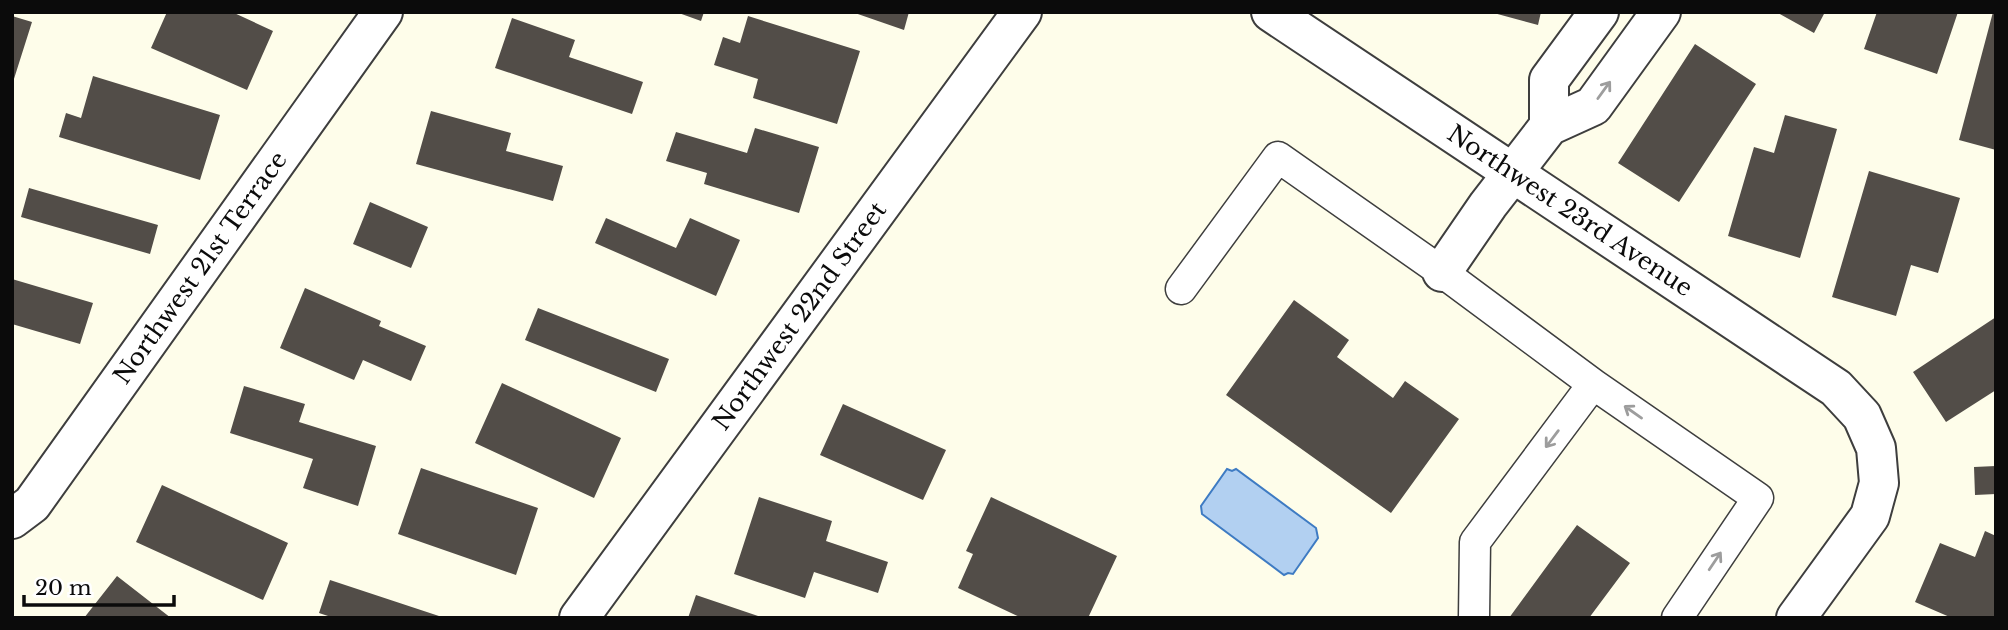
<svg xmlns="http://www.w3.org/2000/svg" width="2008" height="630" viewBox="0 0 2008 630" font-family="'Libre Baskerville',serif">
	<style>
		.water { fill: #b2d0f1; stroke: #3e7bc3; stroke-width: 2 }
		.building { fill: #524d48 }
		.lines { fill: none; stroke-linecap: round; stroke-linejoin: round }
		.lane-casing { stroke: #3e3e3e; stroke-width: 33 }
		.street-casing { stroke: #3e3e3e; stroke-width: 42 }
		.lane { stroke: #fff; stroke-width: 30 }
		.street { stroke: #fff; stroke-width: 38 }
		.oneway { stroke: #9d9d9d }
		.labels { text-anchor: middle; stroke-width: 7; stroke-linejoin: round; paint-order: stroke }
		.street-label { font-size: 24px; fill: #0b0b0b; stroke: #fff }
	</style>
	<rect width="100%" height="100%" fill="#fefdea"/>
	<path class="water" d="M1227 469 1232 471 1236 469 1316 528 1318 538 1293 574 1288 573 1284 575 1202 514 1201 506Z"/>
	<path class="building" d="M167 12H232L273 31 247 90 151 48Z
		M676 12H704L701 21Z
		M852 12H909L904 30Z
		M1490 12H1541L1538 25Z
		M1776 12H1825L1814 33Z
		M1877 12H1958L1937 74 1864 49Z
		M1993 12H1996V150L1959 140Z
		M12 16 32 22 13 82H12Z
		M748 16 860 51 837 124 753 98 758 79 714 65 723 37 740 43Z
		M512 18 575 40 569 57 643 82 632 114 495 68Z
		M1695 44 1756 84 1679 202 1618 163Z
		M93 76 220 115 200 180 59 137 66 113 81 118Z
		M431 111 511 133 506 151 563 166 553 201 416 164Z
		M1785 115 1837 129 1800 258 1728 236 1754 147 1774 153Z
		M755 128 819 147 799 213 704 184 707 173 666 161 676 132 747 153Z
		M1869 171 1960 198 1938 273 1911 265 1896 316 1832 297Z
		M29 188 158 225 150 254 21 217Z
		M370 202 428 227 411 268 353 244Z
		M606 218 676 248 690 218 740 240 716 296 595 243Z
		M12 279 93 303 80 344 12 324Z
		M305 288 381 321 379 326 426 346 411 381 363 360 354 380 280 348Z
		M1294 300 1349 340 1337 357 1393 398 1405 381 1459 419 1391 513 1226 395Z
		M538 308 669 359 656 392 525 340Z
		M1996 317V390L1946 422 1913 372Z
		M502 383 621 438 594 498 475 443Z
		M244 386 305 404 299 422 376 446 358 506 303 488 313 459 230 433Z
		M843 404 946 450 923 500 820 455Z
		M1996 466V494L1975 495 1974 467Z
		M421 468 538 508 516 575 398 534Z
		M162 485 288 543 263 600 136 542Z
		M759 497 832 521 826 541 888 562 878 593 814 572 805 598 734 574Z
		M991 497 1117 556 1088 618H1022L958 588 973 554 966 551Z
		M1577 525 1630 563 1589 618H1509Z
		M1985 531 1996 536V618H1952L1915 602 1940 543 1975 557Z
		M117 576 171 618H84Z
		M330 580 442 617V618H334L319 613Z
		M696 595 761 617V618H688Z"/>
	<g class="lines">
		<g class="lane-casing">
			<path id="lane" d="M1181 289 1278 157 1442 272 1593 384 1758 498 1677 618
				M1474 618 1475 542 1593 384"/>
		</g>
		<g class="street-casing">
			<g id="street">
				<path id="s1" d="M1271 12 1836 388 1862 416 1876 448 1879 483 1870 516 1796 618"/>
				<path d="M1549 126V80L1599 12"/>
				<path d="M1442 272 1488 205 1549 126 1593 106 1661 12"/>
				<path id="s2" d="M12 519 32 504 383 12"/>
				<path id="s3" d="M579 618 1022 12"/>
			</g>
		</g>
		<use href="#lane" class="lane"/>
		<use href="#street" class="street"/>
	</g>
	<defs><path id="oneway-shaft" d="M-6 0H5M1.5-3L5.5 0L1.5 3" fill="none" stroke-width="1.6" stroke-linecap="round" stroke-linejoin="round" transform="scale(1.75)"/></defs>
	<g class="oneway">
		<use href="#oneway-shaft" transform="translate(1604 90) rotate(-54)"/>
		<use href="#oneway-shaft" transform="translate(1633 412) rotate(-145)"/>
		<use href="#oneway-shaft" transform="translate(1552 439) rotate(127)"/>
		<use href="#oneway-shaft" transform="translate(1715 561) rotate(-56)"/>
	</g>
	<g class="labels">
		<g class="street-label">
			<text dy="8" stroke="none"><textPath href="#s1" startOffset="359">Northwest 23rd Avenue</textPath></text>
			<text dy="8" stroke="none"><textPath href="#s2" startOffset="315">Northwest 21st Terrace</textPath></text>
			<text dy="8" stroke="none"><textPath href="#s3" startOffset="374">Northwest 22nd Street</textPath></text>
		</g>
	</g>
	<rect width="2008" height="630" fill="none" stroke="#0b0b0b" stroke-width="28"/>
	<path d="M24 595v10h150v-10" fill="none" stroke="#0b0b0b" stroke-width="3.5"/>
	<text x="35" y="595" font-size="21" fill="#0b0b0b" stroke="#ffffff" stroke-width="5" paint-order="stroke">20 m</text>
</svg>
